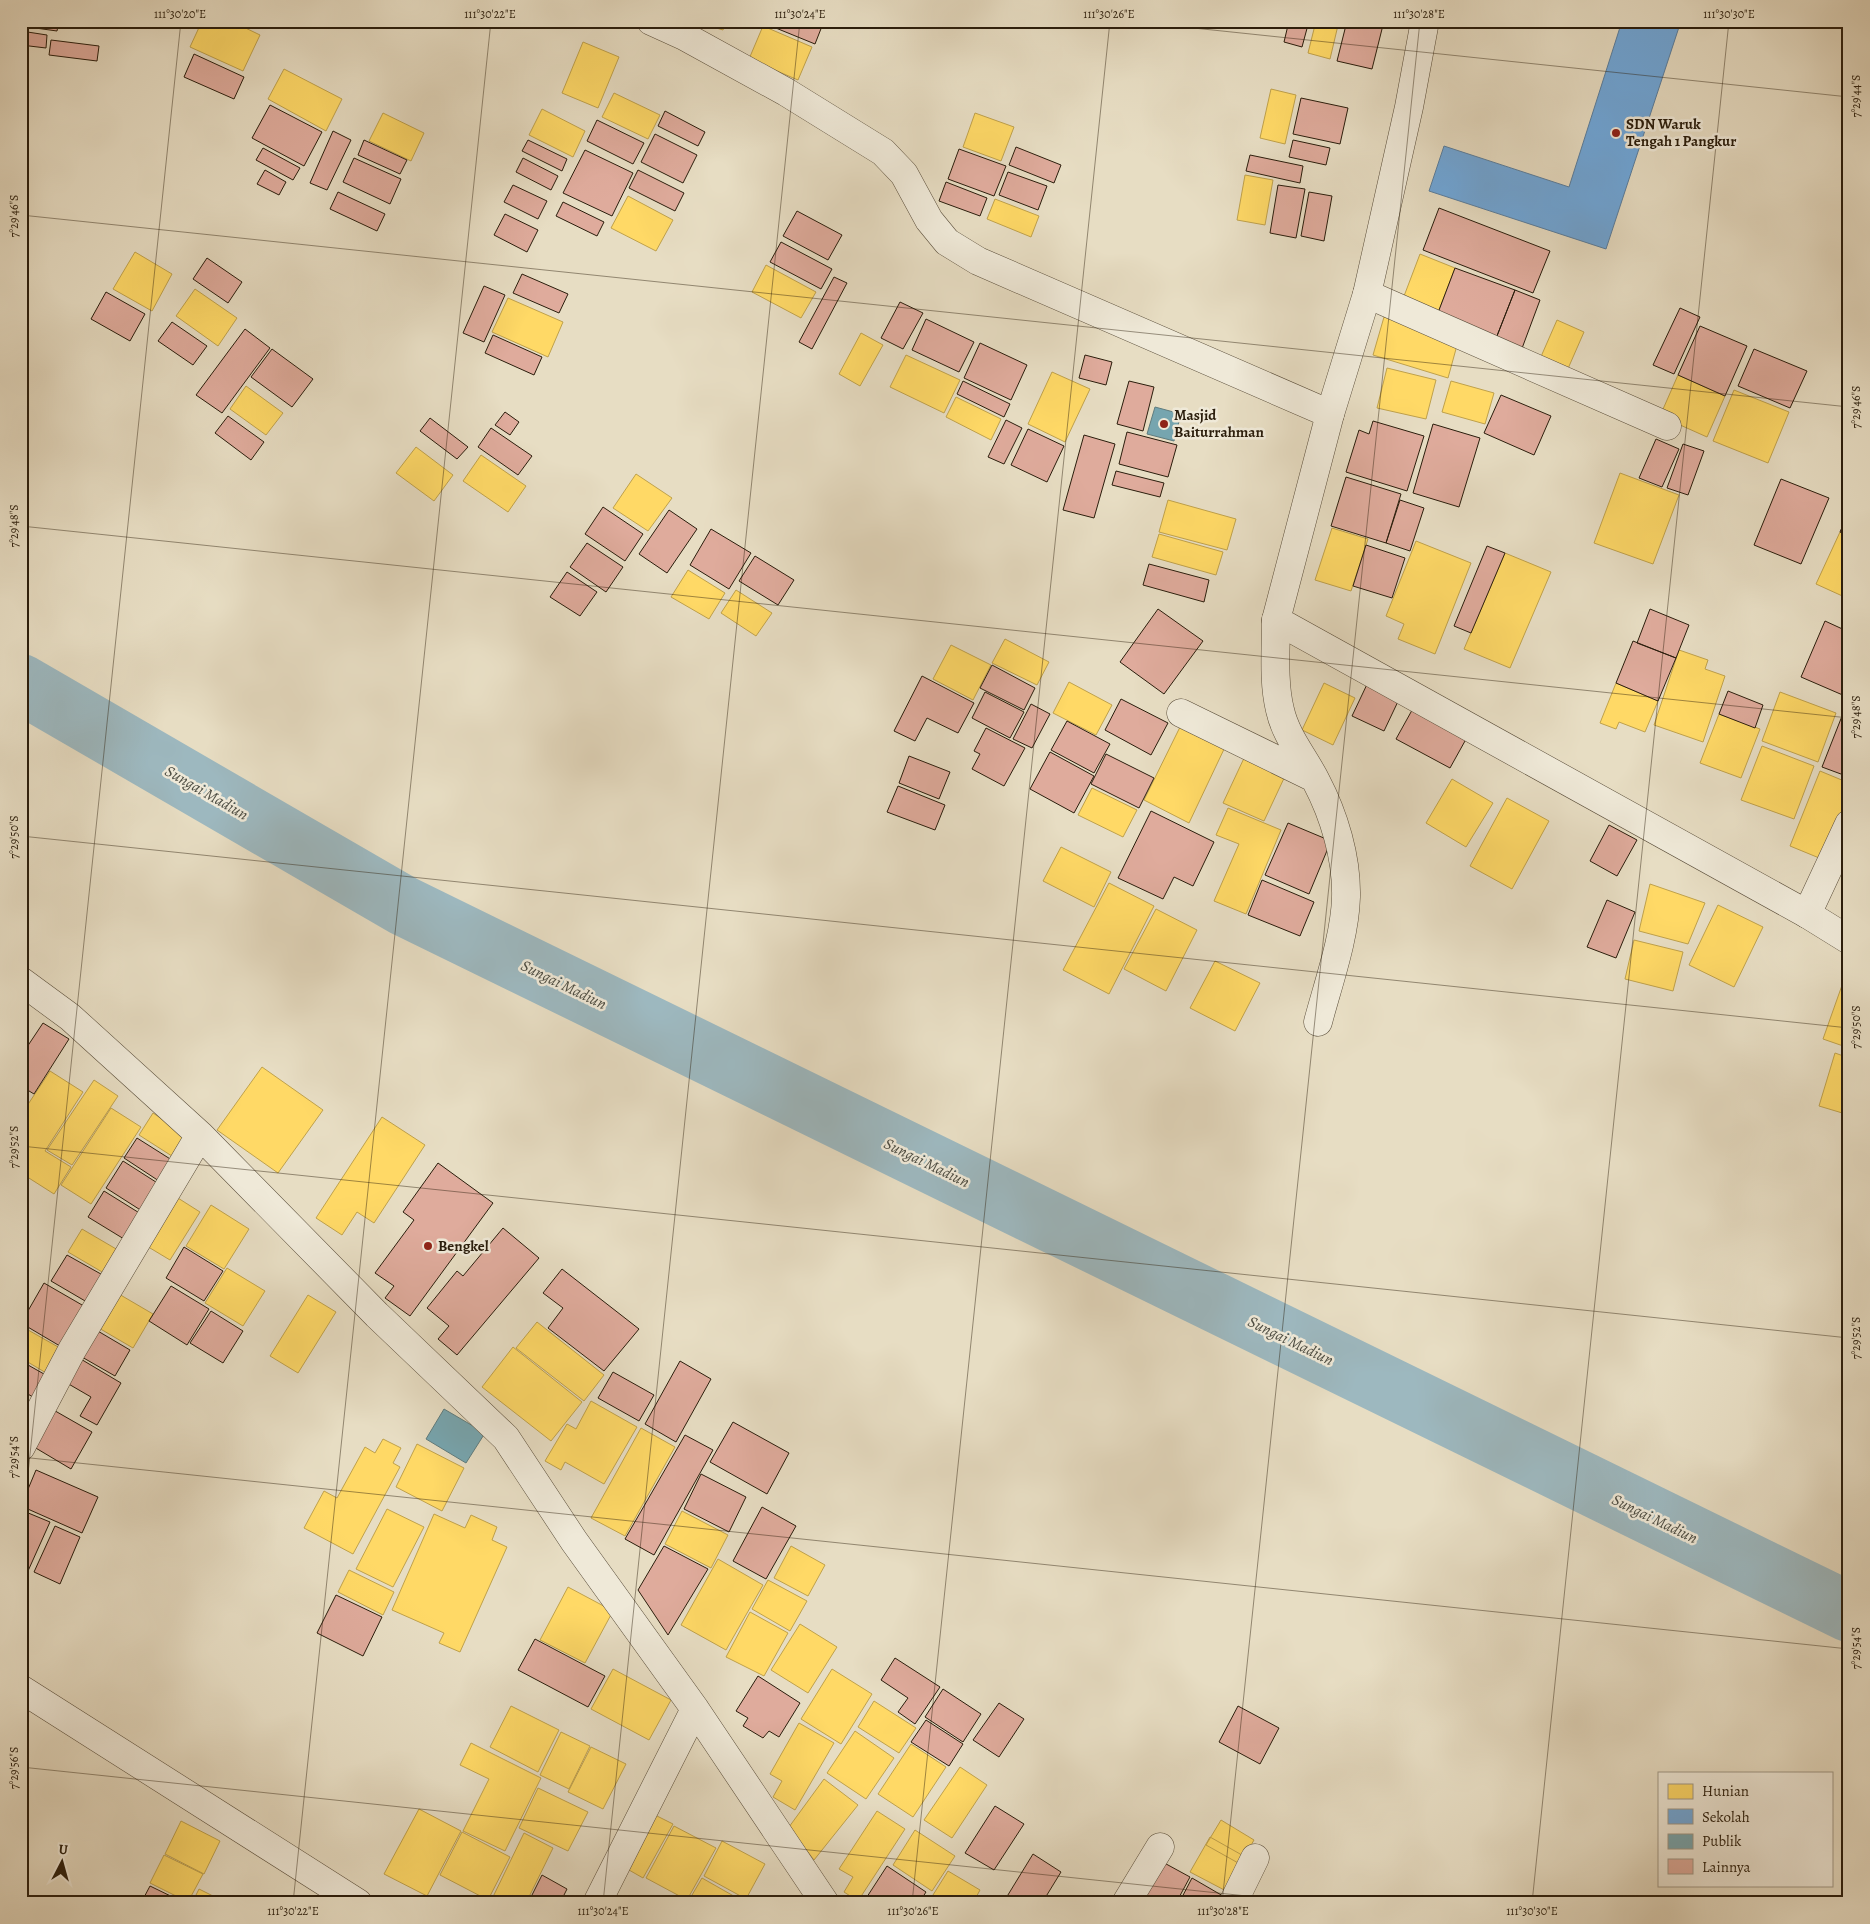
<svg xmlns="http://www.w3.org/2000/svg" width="1870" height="1924" viewBox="0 0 1870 1924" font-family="Alegreya,serif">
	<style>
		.homes { fill: #ffd966; stroke: #bfa14b }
		.schools { fill: #6fa8dc; stroke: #5a7e9e }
		.public { fill: #76a5af; stroke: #5f7c7e }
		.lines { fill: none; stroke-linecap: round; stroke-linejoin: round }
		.river { stroke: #9db8bf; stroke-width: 60 }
		.building { fill: #dfab9c; stroke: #2a1d0c }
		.minor-casing { stroke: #594d3a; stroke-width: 29 }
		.tertiary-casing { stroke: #594d3a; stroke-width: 29 }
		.minor { stroke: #efe9d8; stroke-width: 28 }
		.tertiary { stroke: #efe9d8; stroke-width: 28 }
		.ticks { fill: none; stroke: #2a1d0c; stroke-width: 1; stroke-opacity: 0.45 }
		.poi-dot { fill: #8f2418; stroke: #efe9d8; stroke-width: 2 }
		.labels { text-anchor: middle; stroke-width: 5; stroke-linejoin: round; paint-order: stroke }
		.poi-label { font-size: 15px; font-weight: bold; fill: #2a1d0c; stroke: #efe9d8; text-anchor: start }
		.water-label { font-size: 16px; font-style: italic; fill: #4c4c42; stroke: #efe9d8 }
		.neatline { fill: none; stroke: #2a1d0c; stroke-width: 2 }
		.ticks-label { font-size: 12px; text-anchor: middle; fill: #2a1d0c }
	</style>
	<rect width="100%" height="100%" fill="#e7ddc3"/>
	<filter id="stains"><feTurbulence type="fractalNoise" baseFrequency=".004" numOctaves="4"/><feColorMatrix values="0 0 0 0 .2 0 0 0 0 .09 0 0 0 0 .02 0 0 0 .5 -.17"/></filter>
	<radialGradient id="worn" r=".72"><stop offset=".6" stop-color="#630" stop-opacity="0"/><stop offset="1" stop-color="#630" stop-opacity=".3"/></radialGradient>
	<path class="homes" d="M202 21H231L260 35 243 71 190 47Z
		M693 21H726L723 30Z
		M1316 21H1339L1330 59 1308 53Z
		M763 26 812 47 798 80 749 59Z
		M583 42 619 57 598 108 562 93Z
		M284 69 342 99 326 131 268 99Z
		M1271 89 1296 95 1285 144 1260 138Z
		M614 93 660 115 648 139 602 117Z
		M542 109 585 131 573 157 529 135Z
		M383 113 424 133 411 161 369 141Z
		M975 113 1014 127 1001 161 963 147Z
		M1245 175 1273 180 1265 225 1237 220Z
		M628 196 673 220 656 251 611 228Z
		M995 199 1039 216 1031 237 987 219Z
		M135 252 172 274 152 311 113 289Z
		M1420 254 1455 268 1436 318 1401 304Z
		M766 265 816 292 801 318 752 292Z
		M195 289 237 318 218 346 176 316Z
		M508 298 563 322 548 357 492 332Z
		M1384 317 1459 338 1448 378 1373 355Z
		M1557 320 1584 332 1563 380 1536 368Z
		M861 333 883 345 860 386 839 374Z
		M906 355 960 380 944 413 890 387Z
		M1387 368 1436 380 1426 419 1377 408Z
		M1052 372 1090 389 1065 442 1028 424Z
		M1678 375 1725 396 1707 437 1660 416Z
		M1451 381 1494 393 1485 424 1442 412Z
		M246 386 283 413 266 435 230 409Z
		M1734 390 1789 412 1768 463 1713 441Z
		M956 397 1001 419 991 440 946 417Z
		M416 447 453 475 434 501 396 473Z
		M481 455 526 486 508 512 463 481Z
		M1620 473 1679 495 1653 564 1594 543Z
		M636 474 672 498 648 531 613 508Z
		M1168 500 1236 519 1227 550 1159 532Z
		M1332 528 1368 539 1351 591 1315 580Z
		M1840 532 1849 536V599L1816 584Z
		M1159 534 1223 552 1216 575 1152 557Z
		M1416 541 1471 563 1435 654 1398 639 1404 624 1386 616Z
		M1505 553 1551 572 1510 668 1464 649Z
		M688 570 725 593 709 619 671 597Z
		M736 590 772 613 756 636 721 613Z
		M1005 639 1049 662 1037 685 992 663Z
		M951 645 991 665 973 700 933 679Z
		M1679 650 1708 660 1705 669 1725 676 1703 742 1654 725Z
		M1069 682 1112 705 1096 735 1053 713Z
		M1324 683 1355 698 1333 745 1302 730Z
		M1616 683 1658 701 1645 732 1619 722 1616 729 1600 723Z
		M1780 692 1836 713 1818 762 1762 741Z
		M1719 714 1760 729 1741 778 1700 763Z
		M1182 723 1226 745 1189 823 1144 800Z
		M1762 746 1814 766 1794 819 1741 800Z
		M1245 756 1286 774 1264 821 1223 803Z
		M1820 771 1849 783V812L1829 862 1790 846Z
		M1452 779 1493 803 1466 847 1426 823Z
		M1092 788 1137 810 1123 837 1078 815Z
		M1507 798 1549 821 1512 889 1470 866Z
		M1228 808 1281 830 1246 914 1214 901 1239 844 1216 835Z
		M1061 847 1111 872 1094 907 1043 881Z
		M1109 883 1154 906 1109 994 1063 970Z
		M1650 884 1705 903 1688 944 1639 931Z
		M1718 905 1763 927 1734 987 1689 965Z
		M1156 909 1197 930 1166 991 1124 969Z
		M1634 940 1683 952 1673 991 1625 979Z
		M1215 961 1260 983 1235 1031 1190 1008Z
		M1846 974 1849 975V1048L1823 1039Z
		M1835 1053 1849 1058V1115L1819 1106Z
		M262 1067 323 1110 278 1173 217 1130Z
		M50 1071 83 1092 45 1151 71 1167 54 1194 21 1173V1115Z
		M94 1080 118 1096 72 1165 47 1150Z
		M111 1108 141 1127 91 1204 61 1185Z
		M153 1113 189 1137 175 1158 139 1135Z
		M382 1117 425 1145 374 1223 357 1212 342 1235 316 1218Z
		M170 1193 200 1212 170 1260 140 1242Z
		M211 1205 249 1229 224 1269 186 1246Z
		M82 1229 123 1253 109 1276 68 1252Z
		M227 1268 265 1291 243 1326 205 1303Z
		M112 1290 153 1314 133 1348 92 1324Z
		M308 1295 336 1312 298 1373 270 1356Z
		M537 1322 604 1375 584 1401 516 1348Z
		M21 1326 67 1352 53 1377 21 1358Z
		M513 1347 582 1402 551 1441 482 1387Z
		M591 1401 637 1427 604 1484 565 1462 561 1470 545 1461 567 1424 576 1429Z
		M641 1428 675 1447 625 1536 591 1518Z
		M383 1439 401 1448 393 1463 400 1467 353 1554 304 1528 324 1491 337 1498 365 1447 375 1453Z
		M417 1444 464 1468 442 1511 396 1487Z
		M387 1509 424 1527 393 1587 356 1569Z
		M682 1511 728 1535 711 1568 665 1544Z
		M434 1514 465 1528 471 1515 497 1527 492 1540 507 1547 460 1652 439 1643 444 1633 392 1610Z
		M791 1546 825 1565 808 1596 774 1578Z
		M718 1559 763 1585 726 1650 681 1625Z
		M349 1570 394 1592 383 1615 338 1592Z
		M768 1580 807 1601 790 1631 752 1609Z
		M568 1587 613 1611 585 1663 540 1640Z
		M750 1612 788 1633 764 1676 726 1657Z
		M800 1624 837 1647 808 1693 771 1670Z
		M613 1669 671 1700 649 1740 591 1709Z
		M832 1669 872 1694 841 1744 801 1719Z
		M874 1701 916 1728 899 1753 858 1727Z
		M511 1706 559 1730 538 1772 490 1747Z
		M799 1723 834 1743 795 1810 773 1797 782 1781 770 1774Z
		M855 1731 894 1758 866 1799 827 1773Z
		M561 1732 590 1746 569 1789 540 1775Z
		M471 1743 541 1778 505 1851 463 1831 489 1779 460 1765Z
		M911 1744 946 1767 913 1817 878 1794Z
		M591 1747 626 1764 603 1809 568 1792Z
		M960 1767 987 1785 952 1838 924 1820Z
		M824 1779 858 1805 814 1860 789 1827Z
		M538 1788 588 1812 568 1851 519 1828Z
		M419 1809 461 1831 427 1896 384 1874Z
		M877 1811 905 1829 858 1901 844 1892 853 1877 839 1869Z
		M651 1813 673 1824 643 1878 622 1866Z
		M1221 1820 1254 1840 1240 1864 1206 1845Z
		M181 1821 220 1841 204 1874 165 1854Z
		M674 1826 716 1848 687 1900 646 1878Z
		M915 1830 955 1856 932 1891 893 1865Z
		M462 1832 510 1857 488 1900 440 1875Z
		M524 1833 553 1848 526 1903H490Z
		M1210 1837 1249 1859 1230 1893 1190 1872Z
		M722 1841 765 1864 746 1899 704 1876Z
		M164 1855 203 1874 188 1902 150 1883Z
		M948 1871 980 1890 973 1903H928Z
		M702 1878 746 1903H706L692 1895Z
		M199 1889 227 1903H192Z"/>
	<path class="schools" d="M1622 21H1681L1606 249 1429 191 1444 146 1569 187Z"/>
	<path class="public" d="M1155 407 1181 414 1174 441 1147 434Z
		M444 1409 485 1433 466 1463 426 1439Z"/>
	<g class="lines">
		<path class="river" d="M21 684 404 906 1849 1612"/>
	</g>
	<path class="building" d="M21 21H59L57 31 21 26Z
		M767 21H824L815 44 766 24Z
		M1289 21H1309L1302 47 1284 42Z
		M1347 21H1384L1372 69 1337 61Z
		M21 31 47 35 46 48 21 45Z
		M51 40 99 46 97 61 49 55Z
		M194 54 244 77 234 99 184 77Z
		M1301 98 1348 108 1340 144 1293 134Z
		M270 105 322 132 304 166 252 138Z
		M665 111 705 132 698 146 658 126Z
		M597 120 644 143 633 164 587 141Z
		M333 131 351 140 327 190 310 183Z
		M655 134 697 155 683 183 641 162Z
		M364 140 407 160 400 174 358 155Z
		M528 140 567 159 562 171 522 151Z
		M1293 140 1330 148 1326 165 1289 157Z
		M1016 147 1061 165 1054 183 1009 165Z
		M263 148 300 168 293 180 256 160Z
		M959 149 1006 166 994 196 948 179Z
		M585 150 633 173 612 216 563 193Z
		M1250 155 1303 166 1300 183 1246 171Z
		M354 158 401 179 390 204 343 182Z
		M523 158 558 176 551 190 516 172Z
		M265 170 286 182 279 195 257 184Z
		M638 170 684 193 675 211 629 188Z
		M1008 172 1047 186 1038 210 999 195Z
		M946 182 987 198 980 216 939 201Z
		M513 185 547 201 538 219 504 202Z
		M1278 185 1305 189 1296 238 1270 233Z
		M338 192 385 214 377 231 330 209Z
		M1309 192 1332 196 1324 241 1301 236Z
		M563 202 604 222 597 236 556 216Z
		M1439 208 1550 251 1533 293 1423 250Z
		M797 211 842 235 828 260 783 236Z
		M505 214 538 230 527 252 494 235Z
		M781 242 832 269 821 289 770 262Z
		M207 258 242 282 228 303 193 279Z
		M1455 268 1515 290 1495 341 1436 318Z
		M522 274 568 294 559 313 513 293Z
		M834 277 847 283 812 349 799 342Z
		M484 286 505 295 484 342 463 333Z
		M1515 290 1540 300 1521 351 1495 341Z
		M106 292 145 314 130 341 91 319Z
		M900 302 923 313 903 349 881 338Z
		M1680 308 1700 317 1674 374 1653 365Z
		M926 319 974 342 959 372 912 350Z
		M172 322 207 346 193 365 158 341Z
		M1700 326 1747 346 1725 396 1678 375Z
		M245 329 270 348 222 413 196 395Z
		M493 335 542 357 534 375 485 353Z
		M980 343 1027 365 1011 400 964 378Z
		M272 349 313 379 292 407 251 377Z
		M1754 349 1807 371 1790 408 1738 386Z
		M1085 355 1112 362 1106 385 1079 378Z
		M963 381 1010 404 1004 417 957 394Z
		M1129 381 1154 387 1143 431 1117 424Z
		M1501 395 1551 416 1534 455 1484 433Z
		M505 412 519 422 510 435 495 425Z
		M228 416 264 442 251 460 215 433Z
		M430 418 468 447 457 459 420 431Z
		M1006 420 1022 428 1004 464 988 457Z
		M1373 421 1424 436 1407 491 1346 472 1359 430 1369 434Z
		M1433 424 1480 438 1459 507 1413 493Z
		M491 428 532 456 518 475 478 447Z
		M1028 429 1064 446 1047 482 1011 465Z
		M1127 432 1177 445 1168 477 1119 464Z
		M1084 435 1115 444 1094 518 1063 510Z
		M1656 439 1679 449 1662 487 1639 478Z
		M1683 444 1704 451 1688 495 1667 488Z
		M1116 471 1164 483 1160 497 1112 485Z
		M1346 477 1401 494 1386 543 1331 526Z
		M1781 479 1829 498 1801 564 1754 545Z
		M1400 500 1424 508 1410 551 1386 543Z
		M603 507 643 534 625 561 585 534Z
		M669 510 697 529 667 573 639 554Z
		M1849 511V536L1840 532Z
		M711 529 751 553 729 589 690 565Z
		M587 543 623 567 606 592 570 567Z
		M1366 545 1405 558 1392 598 1353 586Z
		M1487 546 1505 553 1471 633 1454 626Z
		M755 556 794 580 778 605 739 581Z
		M1149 564 1209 580 1204 602 1143 585Z
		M567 572 597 592 580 616 550 597Z
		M1158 609 1203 641 1164 694 1120 662Z
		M1650 609 1689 625 1676 658 1637 643Z
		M1825 621 1849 632V686L1845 696 1801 677Z
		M1633 641 1676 658 1658 701 1616 683Z
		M992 665 1035 688 1024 710 980 688Z
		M922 676 974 703 958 733 927 718 915 741 894 731Z
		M1370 678 1402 693 1384 731 1352 716Z
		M1849 686V698L1845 696Z
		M1728 691 1763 705 1755 728 1719 714Z
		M985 692 1024 712 1010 738 972 718Z
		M1121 699 1168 723 1151 755 1105 730Z
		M1416 703 1470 732 1450 768 1396 739Z
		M1031 704 1050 714 1032 748 1013 739Z
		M1844 711 1849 713V777L1822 767Z
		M1067 721 1110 744 1094 773 1051 750Z
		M986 728 1025 748 1004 786 972 769 980 754 974 751Z
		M1050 752 1094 776 1074 813 1030 789Z
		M1106 754 1154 778 1139 808 1091 784Z
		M909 756 950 772 939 799 899 783Z
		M898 786 945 805 935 830 887 812Z
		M1151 811 1214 842 1193 886 1174 877 1163 899 1118 878Z
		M1288 823 1331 841 1309 894 1265 875Z
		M1609 825 1637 840 1617 876 1590 861Z
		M1262 880 1314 902 1300 936 1248 915Z
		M1607 900 1635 912 1616 958 1587 947Z
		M43 1023 69 1039 34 1094 21 1086V1056Z
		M137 1138 175 1162 162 1183 124 1158Z
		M123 1161 159 1184 142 1211 106 1188Z
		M438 1163 493 1203 410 1316 385 1298 394 1286 375 1273 414 1220 403 1212Z
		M104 1191 141 1214 124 1239 88 1217Z
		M503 1228 539 1258 457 1355 438 1339 449 1326 427 1308 457 1271 463 1276Z
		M184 1247 223 1271 204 1301 166 1278Z
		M67 1255 108 1278 92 1305 51 1281Z
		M562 1269 639 1329 604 1371 548 1328 563 1308 543 1293Z
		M44 1283 89 1309 65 1349 21 1323Z
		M171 1286 209 1309 187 1345 149 1321Z
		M211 1311 243 1331 223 1363 190 1343Z
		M91 1327 130 1350 115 1376 75 1353Z
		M74 1355 121 1383 97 1425 80 1416 91 1397 60 1379Z
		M21 1361 51 1378 38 1400 21 1390Z
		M680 1361 711 1379 676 1442 645 1424Z
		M613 1372 654 1395 639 1421 598 1398Z
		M50 1408 92 1432 71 1469 29 1444Z
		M733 1422 789 1453 767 1494 710 1462Z
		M685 1435 713 1450 654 1555 625 1539Z
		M36 1470 98 1497 82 1533 21 1506Z
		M701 1474 746 1497 729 1532 684 1509Z
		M762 1507 796 1526 766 1579 733 1561Z
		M21 1510 50 1522 28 1571 21 1568Z
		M55 1526 80 1537 60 1584 34 1572Z
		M664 1546 708 1569 668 1635 638 1590Z
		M336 1595 382 1617 363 1656 317 1633Z
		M535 1639 605 1676 588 1707 518 1670Z
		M895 1658 940 1687 915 1724 898 1712 908 1698 881 1680Z
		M758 1676 800 1703 779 1737 769 1731 763 1738 743 1726 748 1718 736 1711Z
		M943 1689 981 1714 963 1742 925 1717Z
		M999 1703 1024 1719 999 1757 973 1740Z
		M1238 1706 1279 1728 1260 1764 1219 1742Z
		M926 1720 963 1744 949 1766 911 1742Z
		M995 1806 1024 1824 994 1870 965 1853Z
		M1033 1854 1061 1872 1042 1903H1003Z
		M1157 1859 1190 1877 1176 1903H1132Z
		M887 1866 926 1892 919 1903H863Z
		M542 1875 567 1889 560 1903H528Z
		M1192 1878 1223 1896 1219 1903H1179Z
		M150 1886 185 1903H141Z
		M691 1896 703 1903H688Z
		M454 1897 466 1903H452Z
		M771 1898 780 1903H768Z"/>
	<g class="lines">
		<g class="minor-casing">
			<path id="minor" d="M651 21 684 36 786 92 883 152 904 174 929 220 947 242 978 261 1330 414
				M1367 294 1667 426
				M1276 620C1276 649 1273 682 1280 710 1286 737 1304 757 1316 781 1334 815 1347 858 1346 897 1345 937 1328 984 1318 1022
				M1181 713 1314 778
				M1807 914 1849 824
				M21 981 70 1017 200 1135 377 1315 506 1438 574 1541 695 1709 825 1903
				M21 1447 72 1350 200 1135
				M21 1689 358 1903
				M597 1903 695 1709
				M1126 1903 1160 1847
				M1233 1903 1255 1858"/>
		</g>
		<g class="tertiary-casing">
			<path id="tertiary" d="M1425 21 1409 107 1367 294 1330 414 1276 620 1807 914 1849 940"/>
		</g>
		<use href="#minor" class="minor"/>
		<use href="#tertiary" class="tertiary"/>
	</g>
	<path class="ticks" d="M1127 21 1849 97M21 215 1849 407M21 526 1849 718M21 836 1849 1028M21 1146 1849 1338M21 1457 1849 1649M21 1540 181 21M21 1767 1313 1903M293 1903 491 21M603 1903 800 21M912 1903 1110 21M1222 1903 1420 21M1532 1903 1729 21M1841 1903 1849 1833"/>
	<g class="poi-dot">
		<circle cx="1616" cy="133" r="5"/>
		<circle cx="1164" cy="424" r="5"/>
		<circle cx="428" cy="1246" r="5"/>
	</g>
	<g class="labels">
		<g class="poi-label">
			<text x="1626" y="129">SDN Waruk<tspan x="1626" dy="17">Tengah 1 Pangkur</tspan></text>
			<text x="1174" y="420">Masjid<tspan x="1174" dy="17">Baiturrahman</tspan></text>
			<text x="438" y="1251">Bengkel</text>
		</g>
		<g class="water-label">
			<text transform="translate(207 792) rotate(30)" y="6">Sungai Madiun</text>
			<text transform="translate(564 984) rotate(26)" y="6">Sungai Madiun</text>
			<text transform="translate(927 1162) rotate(26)" y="6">Sungai Madiun</text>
			<text transform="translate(1291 1340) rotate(26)" y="6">Sungai Madiun</text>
			<text transform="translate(1655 1518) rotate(26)" y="6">Sungai Madiun</text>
		</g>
	</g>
	<rect width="1870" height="1924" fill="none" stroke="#e7ddc3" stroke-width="55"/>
	<rect x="1658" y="1772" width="175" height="115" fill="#efe9d8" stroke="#a09786"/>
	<rect x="1668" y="1784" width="25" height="15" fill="#ffd966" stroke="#a09786"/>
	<text x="1702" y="1796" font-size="15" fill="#2a1d0c">Hunian</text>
	<rect x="1668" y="1809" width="25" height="15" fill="#6fa8dc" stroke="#a09786"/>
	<text x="1702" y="1822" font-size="15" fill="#2a1d0c">Sekolah</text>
	<rect x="1668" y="1834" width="25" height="15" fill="#76a5af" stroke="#a09786"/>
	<text x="1702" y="1846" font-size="15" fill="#2a1d0c">Publik</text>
	<rect x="1668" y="1859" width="25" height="15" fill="#dfab9c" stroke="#a09786"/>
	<text x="1702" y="1872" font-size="15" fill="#2a1d0c">Lainnya</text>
	<g transform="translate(62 1862) rotate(6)" stroke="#efe9d8" stroke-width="4" paint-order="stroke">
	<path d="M0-4L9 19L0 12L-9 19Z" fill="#2a1d0c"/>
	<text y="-8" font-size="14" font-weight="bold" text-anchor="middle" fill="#2a1d0c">U</text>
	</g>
	<rect x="28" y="28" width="1814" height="1868" class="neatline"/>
	<g class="ticks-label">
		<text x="180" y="18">111°30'20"E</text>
		<text x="490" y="18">111°30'22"E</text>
		<text x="800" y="18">111°30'24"E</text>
		<text x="1109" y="18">111°30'26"E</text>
		<text x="1419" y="18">111°30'28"E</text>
		<text x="1729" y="18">111°30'30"E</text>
		<text transform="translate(1856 96) rotate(-90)" y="4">7°29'44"S</text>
		<text transform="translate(14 216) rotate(-90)" y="4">7°29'46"S</text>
		<text transform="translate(1856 407) rotate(-90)" y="4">7°29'46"S</text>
		<text transform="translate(14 526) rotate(-90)" y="4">7°29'48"S</text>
		<text transform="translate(1856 717) rotate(-90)" y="4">7°29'48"S</text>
		<text transform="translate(14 837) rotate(-90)" y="4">7°29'50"S</text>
		<text transform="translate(1856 1027) rotate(-90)" y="4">7°29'50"S</text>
		<text transform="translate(14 1147) rotate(-90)" y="4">7°29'52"S</text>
		<text transform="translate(1856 1338) rotate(-90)" y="4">7°29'52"S</text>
		<text transform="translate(14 1457) rotate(-90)" y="4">7°29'54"S</text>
		<text transform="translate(1856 1648) rotate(-90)" y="4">7°29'54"S</text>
		<text transform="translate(14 1768) rotate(-90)" y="4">7°29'56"S</text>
		<text x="293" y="1915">111°30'22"E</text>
		<text x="603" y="1915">111°30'24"E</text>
		<text x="913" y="1915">111°30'26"E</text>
		<text x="1223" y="1915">111°30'28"E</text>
		<text x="1532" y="1915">111°30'30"E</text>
	</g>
	<rect width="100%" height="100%" filter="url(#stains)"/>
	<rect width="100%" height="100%" fill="url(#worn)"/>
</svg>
